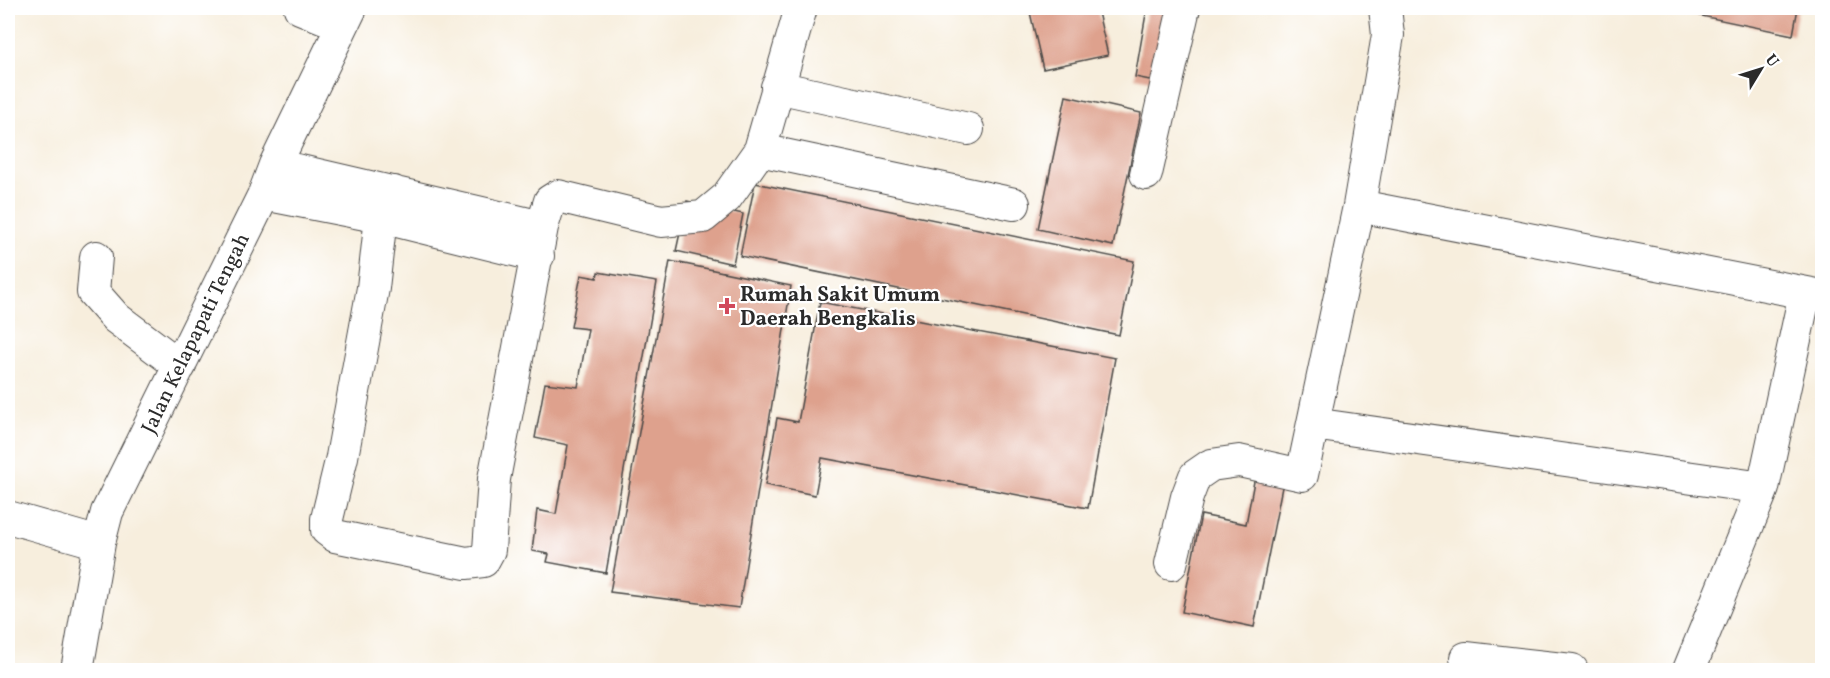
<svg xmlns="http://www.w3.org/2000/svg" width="1830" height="678" viewBox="0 0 1830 678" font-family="Vollkorn,serif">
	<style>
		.building { fill: #dea18d }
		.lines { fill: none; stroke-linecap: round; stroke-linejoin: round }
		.minor-casing { stroke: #4a4846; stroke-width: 34 }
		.minor { stroke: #fff; stroke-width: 32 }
		.poi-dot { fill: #d1495b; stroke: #fff; stroke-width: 2 }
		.labels { text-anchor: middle; stroke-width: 4.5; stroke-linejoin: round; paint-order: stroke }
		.poi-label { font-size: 21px; font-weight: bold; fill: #2b2b2b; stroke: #fff; text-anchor: start }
		.street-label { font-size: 21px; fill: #2b2b2b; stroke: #fff }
	</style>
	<rect width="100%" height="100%" fill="#fff"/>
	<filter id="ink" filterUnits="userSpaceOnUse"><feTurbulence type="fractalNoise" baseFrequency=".0167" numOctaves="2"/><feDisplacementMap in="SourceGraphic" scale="12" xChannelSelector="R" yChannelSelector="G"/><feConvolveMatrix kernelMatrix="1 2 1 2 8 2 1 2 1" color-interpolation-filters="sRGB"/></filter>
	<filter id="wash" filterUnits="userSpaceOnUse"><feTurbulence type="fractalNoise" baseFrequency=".008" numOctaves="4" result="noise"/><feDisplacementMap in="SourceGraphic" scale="24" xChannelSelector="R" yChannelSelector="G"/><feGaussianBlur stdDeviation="1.35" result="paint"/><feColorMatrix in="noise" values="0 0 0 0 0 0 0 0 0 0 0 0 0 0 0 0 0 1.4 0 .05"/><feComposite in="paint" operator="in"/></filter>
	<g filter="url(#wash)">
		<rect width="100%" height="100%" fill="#f7eedd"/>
		<g id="blocks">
			<path class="building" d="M1029 8H1097L1108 55 1043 69Z
				M1147 8H1168L1155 81 1135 77Z
				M1673 8H1798L1793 35 1673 10Z
				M1066 96 1141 113 1113 246 1038 229Z
				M755 183 1134 261 1119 335 740 256Z
				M687 201 743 214 733 264 676 251Z
				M670 261 791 286 739 608 610 592Z
				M598 272 657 282 606 573 547 562 549 554 532 551 537 510 556 514 568 445 535 438 545 383 578 387 588 329 571 327 581 275 597 278Z
				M820 302 1115 358 1088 508 822 458 815 495 765 485 777 418 798 422Z
				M1255 476 1283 482 1254 627 1182 612 1201 515 1246 524Z"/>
		</g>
	</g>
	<g filter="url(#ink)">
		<use href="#blocks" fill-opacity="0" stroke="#4a4846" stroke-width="1.5"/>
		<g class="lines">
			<g class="minor-casing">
				<path id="minor" d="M300 8 342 25
					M777 87 968 129
					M760 150 1014 204
					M275 165 542 227
					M1146 174 1184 8
					M394 192 381 217 373 288 342 457 327 519V530L335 536 466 563 483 561 489 550 494 479 542 227 550 201 558 196 661 221 703 217 726 198 760 150 801 8
					M264 194 381 217 538 256
					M1359 206 1822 296
					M96 257 93 292 116 318 180 366
					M1313 424 1763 488
					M8 517 99 543
					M1171 564 1187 497 1195 476 1211 465 1239 461 1302 475 1359 206 1388 35 1385 8
					M1466 658 1572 670
					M77 670 99 543 107 512 264 194 275 165 351 8
					M1689 670 1763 488 1805 293"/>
			</g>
			<use href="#minor" class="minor"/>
		</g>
	</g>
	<path class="poi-dot" d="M724 297h6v6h6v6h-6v6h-6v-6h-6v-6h6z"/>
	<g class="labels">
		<g class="poi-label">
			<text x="740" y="301">Rumah Sakit Umum<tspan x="740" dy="24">Daerah Bengkalis</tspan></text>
		</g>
		<g class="street-label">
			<text transform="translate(195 333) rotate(-64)" y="7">Jalan Kelapapati Tengah</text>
		</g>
	</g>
	<rect width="1830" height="678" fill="none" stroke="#fff" stroke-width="30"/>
	<g transform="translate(1761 69) rotate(52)" stroke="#ffffff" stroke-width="4.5" paint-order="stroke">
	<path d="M0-4.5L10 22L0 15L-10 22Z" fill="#2b2b2b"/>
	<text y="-9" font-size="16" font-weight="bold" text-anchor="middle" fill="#2b2b2b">U</text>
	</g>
</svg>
